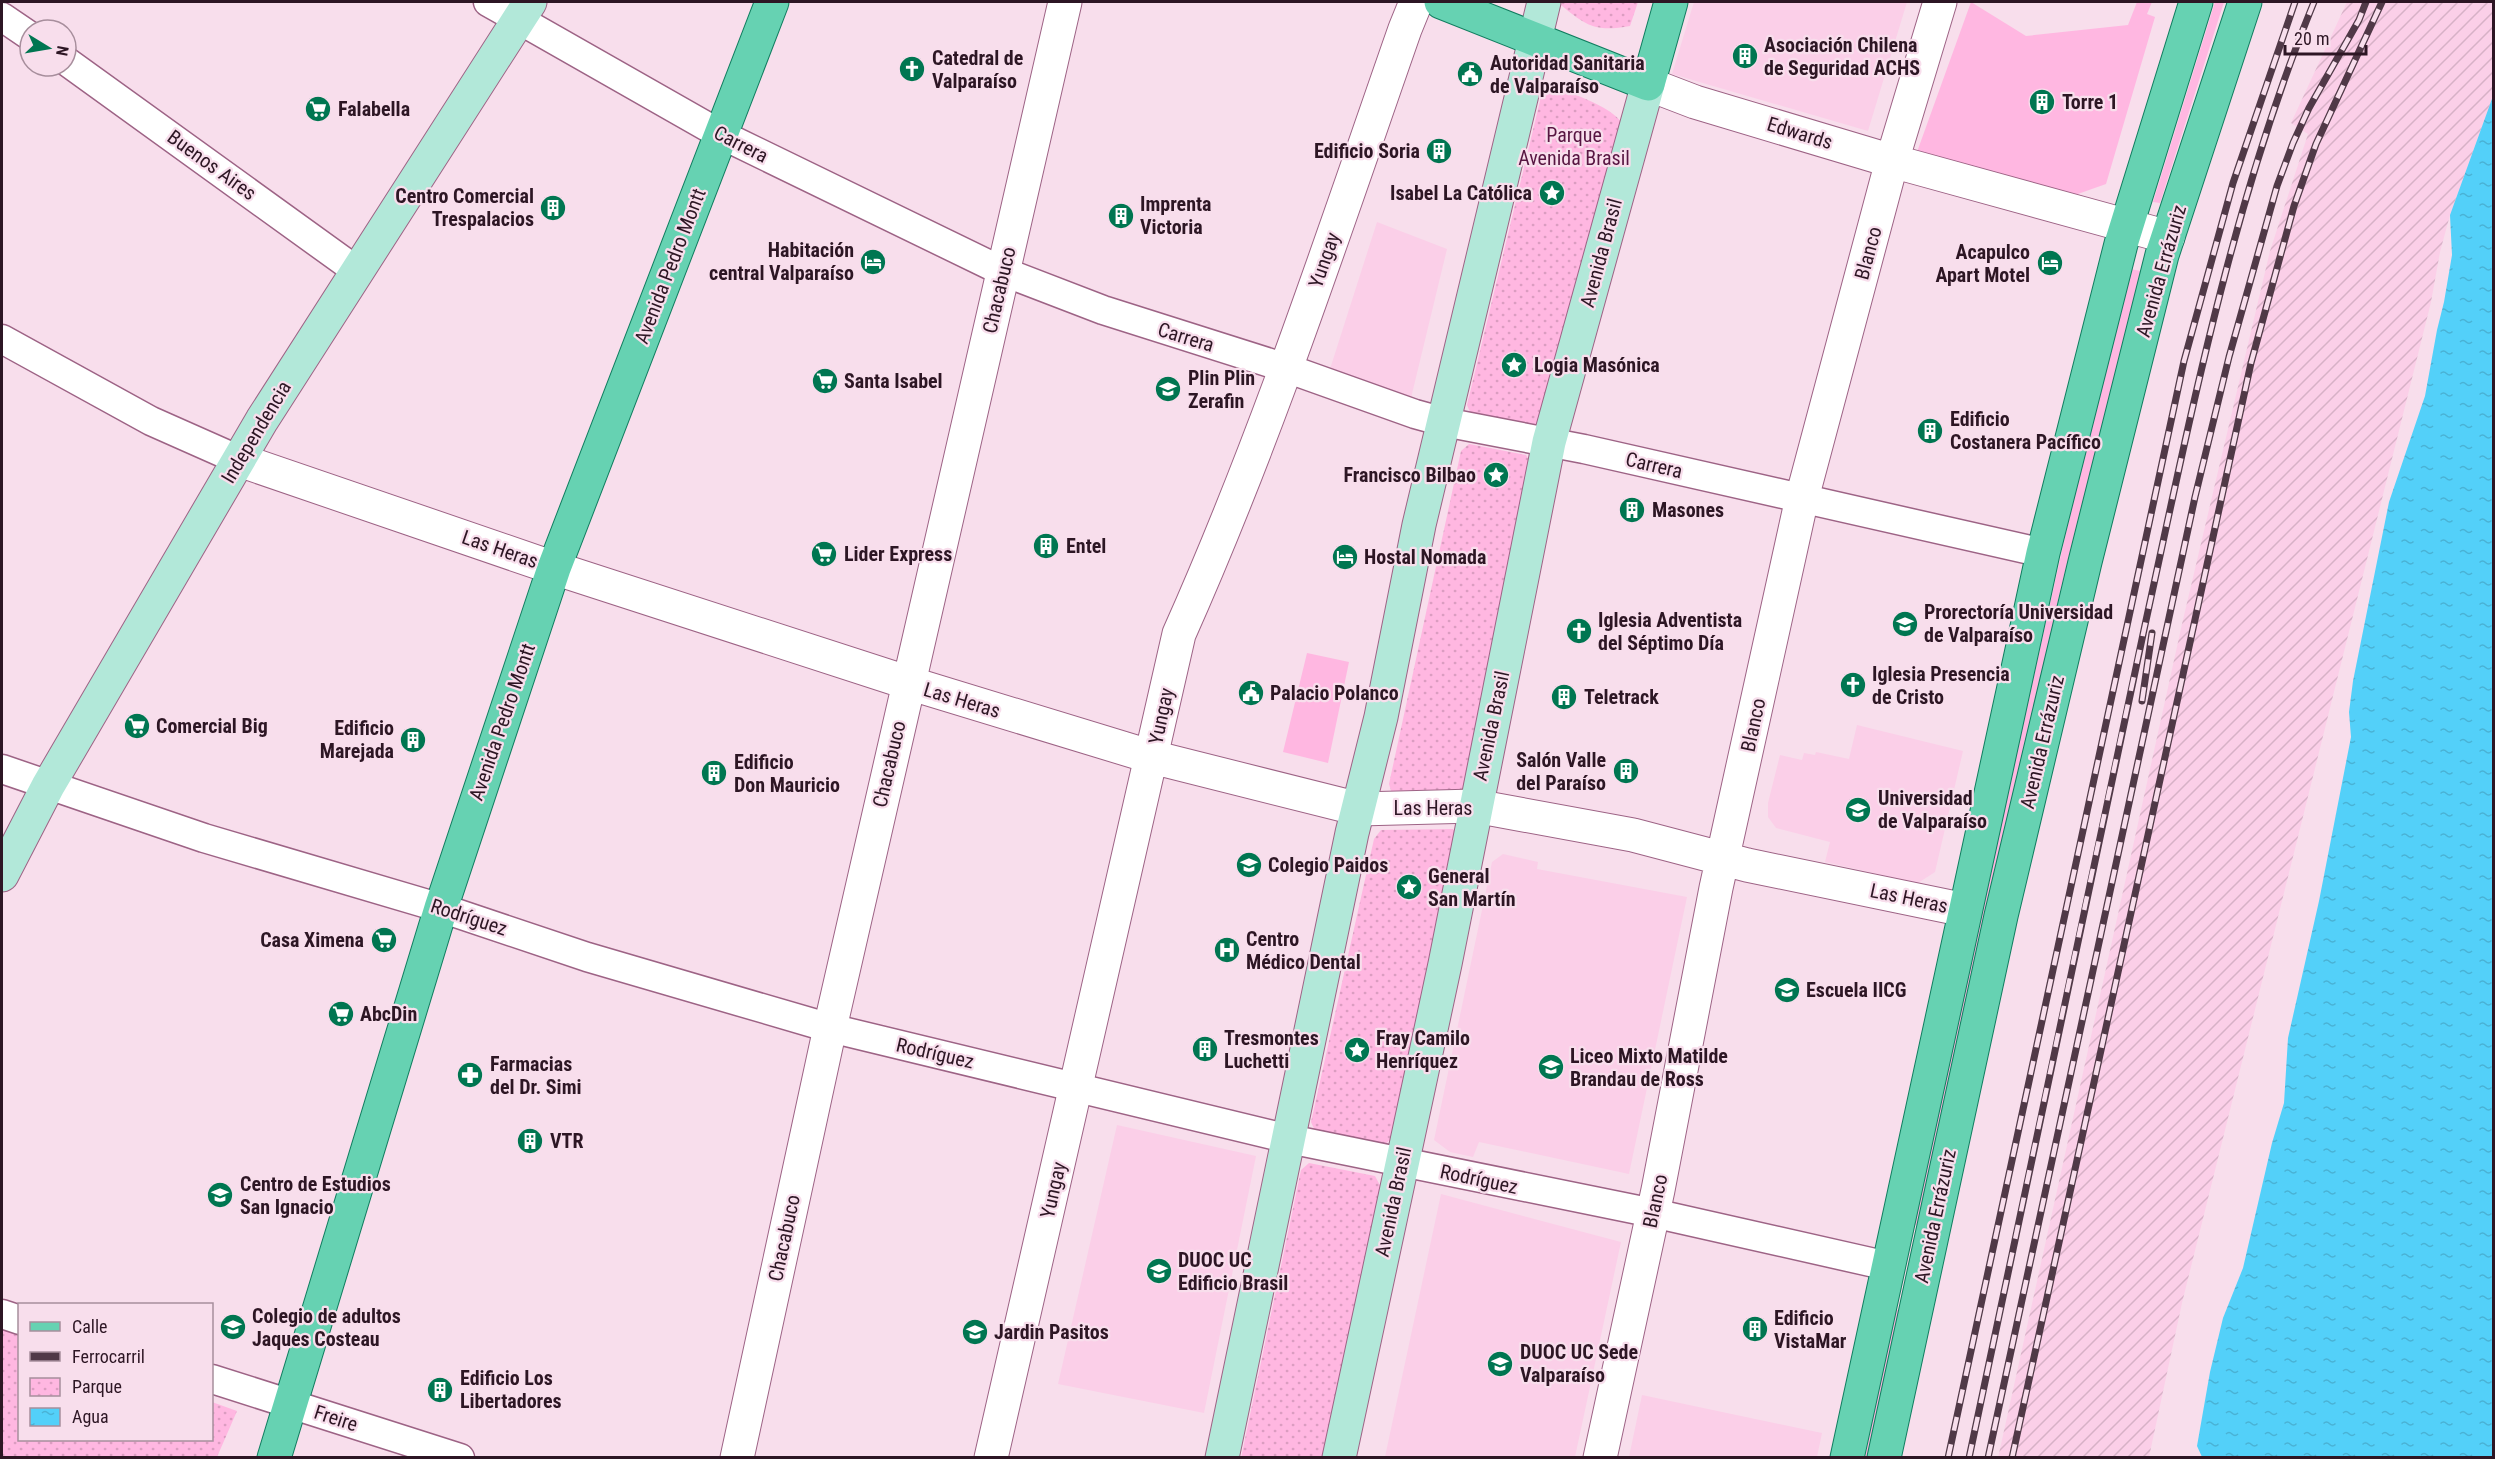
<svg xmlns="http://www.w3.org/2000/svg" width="2495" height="1459" viewBox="0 0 2495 1459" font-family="'Roboto Condensed',sans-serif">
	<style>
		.built { fill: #fbcfe8 }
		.industrial { fill: url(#industrial-furrows) }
		.green { fill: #ffb7e1 }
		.park { fill: url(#park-dots) }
		.water { fill: url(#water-ripples) }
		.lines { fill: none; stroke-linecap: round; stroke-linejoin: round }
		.minor-casing { stroke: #9d6385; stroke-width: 31 }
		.tertiary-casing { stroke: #9d6385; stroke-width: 35 }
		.secondary-casing { stroke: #9d6385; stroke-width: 35 }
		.primary-casing { stroke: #107d5f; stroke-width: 35 }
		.minor { stroke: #fff; stroke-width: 28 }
		.tertiary { stroke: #fff; stroke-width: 33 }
		.secondary { stroke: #b2e8d9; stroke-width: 33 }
		.primary { stroke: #66d2b2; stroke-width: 33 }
		.rail-casing { stroke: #503947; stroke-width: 7 }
		.rail { stroke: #f8deec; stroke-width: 4.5; stroke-dasharray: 14; stroke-linecap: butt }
		.labels { text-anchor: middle; stroke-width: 4.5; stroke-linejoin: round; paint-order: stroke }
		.poi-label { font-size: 20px; font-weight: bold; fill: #2d1624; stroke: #f8deec; text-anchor: start }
		.street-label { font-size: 20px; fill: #2d1624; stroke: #f8deec }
		.park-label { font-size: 20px; fill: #581542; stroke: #f8deec }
	</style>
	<defs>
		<pattern id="industrial-furrows" width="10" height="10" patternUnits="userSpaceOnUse" patternTransform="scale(1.5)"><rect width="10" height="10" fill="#fbcfe8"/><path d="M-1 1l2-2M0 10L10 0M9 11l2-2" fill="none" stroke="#d7b1c7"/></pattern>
		<pattern id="park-dots" width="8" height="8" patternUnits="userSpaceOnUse" patternTransform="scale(1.5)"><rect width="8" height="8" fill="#ffb7e1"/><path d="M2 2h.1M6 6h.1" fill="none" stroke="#db9dc1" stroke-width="1.8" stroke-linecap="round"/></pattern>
		<pattern id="water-ripples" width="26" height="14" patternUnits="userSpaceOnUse" patternTransform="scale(1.5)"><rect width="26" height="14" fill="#53d0f9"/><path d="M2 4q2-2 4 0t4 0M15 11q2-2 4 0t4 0" fill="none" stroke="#49b2d5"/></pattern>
	</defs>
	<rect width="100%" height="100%" fill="#f8deec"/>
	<path class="built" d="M1694 2H1907L1868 131 1672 74Z
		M1377 222 1447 249 1411 398 1330 369Z
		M1857 725 1963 751 1935 872 1918 883 1825 862 1830 842 1776 828 1768 817V803L1780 755 1802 760 1804 753 1815 755 1816 752 1849 759Z
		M1503 854 1538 862 1537 869 1687 897 1629 1174 1479 1142 1473 1157 1450 1152 1434 1140 1492 862Z
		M1117 1125 1256 1156 1204 1413 1058 1384Z
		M1441 1194 1621 1242 1575 1457H1385Z
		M1642 1395 1822 1433 1817 1457H1629Z"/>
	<path class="industrial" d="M2347 2H2493V96L2450 215 2440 252 2431 302 2182 1303 2149 1457 1998 1458 2182 624 2270 251 2308 134 2291 123Z"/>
	<path class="green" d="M1971 2 2026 36 2128 25 2137 2H2152L2147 14 2155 17 2106 184 2072 196 1917 152Z
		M2215 2H2224L2160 203 2153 202Z
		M2130 269 2141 271 2061 587 1922 1227 1909 1223 1968 970 2074 497Z
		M1307 653 1349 662 1328 763 1283 752Z
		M1895 1309 1904 1312 1874 1457 1865 1458Z"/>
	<path class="park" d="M1562 2H1638L1630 26C1597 32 1587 27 1561 5Z
		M1544 84C1568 92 1609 104 1624 125L1539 425 1472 417 1467 405Z
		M1469 444 1526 455 1536 471 1468 787 1459 797 1392 794 1389 784 1461 451Z
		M1453 829 1459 838 1395 1134 1385 1145 1315 1131 1311 1122 1374 839 1381 830Z
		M1309 1163 1375 1176 1383 1191 1324 1457 1241 1458 1301 1170Z
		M2 1329 19 1335 20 1440H212V1402L237 1411 217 1457H2Z"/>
	<path class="water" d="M2493 96V1457H2202L2197 1446 2210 1372 2223 1318 2243 1268 2272 1143 2284 1103 2288 1038 2319 901 2351 737 2349 712 2353 681 2389 502 2425 396 2437 330 2444 302 2452 255 2450 215Z"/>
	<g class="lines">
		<g class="minor-casing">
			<path id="minor" d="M488 2 720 134 1004 272 1103 310 1286 368 1415 414 1444 422 1584 449 2043 553
				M2 17 30 36
				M66 61 357 271
				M2 339 151 421 239 460
				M2 769 204 838 441 908 587 957 830 1028 1289 1139 1653 1213 1888 1266
				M2 1314 20 1320
				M212 1379 460 1458"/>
		</g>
		<g class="tertiary-casing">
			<path id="tertiary" d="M1648 84 1695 102 1892 161 2168 237
				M239 460 554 568 909 683 1152 757 1359 809 1475 806 1633 835 1747 865 1965 910
				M737 1458 830 1028 1065 2
				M991 1458 1179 634C1267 437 1334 232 1405 29L1416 2
				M1600 1458 1658 1190 1716 888 1802 498 1892 161 1940 2"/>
		</g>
		<g class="secondary-casing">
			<path id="secondary" d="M2 875 48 786 262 420 530 2
				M1222 1458 1352 833 1381 717 1419 525 1544 2
				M1339 1458 1445 964 1549 442 1648 84"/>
		</g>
		<g class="primary-casing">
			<path id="primary" d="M1441 2 1648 84 1671 2
				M274 1458 441 908 554 568 772 2
				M1847 1458 2043 553 2121 244 2196 2
				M1884 1458 2001 916 2085 562 2162 255 2245 2"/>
		</g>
		<use href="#minor" class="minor"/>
		<use href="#tertiary" class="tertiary"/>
		<use href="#secondary" class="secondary"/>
		<use href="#primary" class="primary"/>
		<g class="rail-casing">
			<path id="rail" d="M2142 701 2152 633
				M1948 1458 2184 361 2233 183 2295 2
				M1969 1458C2028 1180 2085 902 2145 625 2191 415 2232 202 2314 2
				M1988 1458 2195 497 2229 357 2277 186 2293 143 2309 108 2359 20 2366 2
				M2012 1458 2251 363 2294 206 2316 144 2382 2"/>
		</g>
		<use href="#rail" class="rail"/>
	</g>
	<defs>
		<g id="building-disc" transform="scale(1.35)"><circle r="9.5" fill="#007651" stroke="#f8deec"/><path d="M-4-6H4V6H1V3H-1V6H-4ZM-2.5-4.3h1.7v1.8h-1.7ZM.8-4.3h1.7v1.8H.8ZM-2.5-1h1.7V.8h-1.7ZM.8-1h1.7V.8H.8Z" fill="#fff"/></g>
		<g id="church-disc" transform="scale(1.35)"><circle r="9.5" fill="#007651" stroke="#f8deec"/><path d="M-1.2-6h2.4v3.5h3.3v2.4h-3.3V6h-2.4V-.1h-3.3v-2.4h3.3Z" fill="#fff"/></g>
		<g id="civic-disc" transform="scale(1.35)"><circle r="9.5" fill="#007651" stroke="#f8deec"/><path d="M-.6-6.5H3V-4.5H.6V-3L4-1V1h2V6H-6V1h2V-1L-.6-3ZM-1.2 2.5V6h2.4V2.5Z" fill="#fff"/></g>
		<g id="supermarket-disc" transform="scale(1.35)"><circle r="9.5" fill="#007651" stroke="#f8deec"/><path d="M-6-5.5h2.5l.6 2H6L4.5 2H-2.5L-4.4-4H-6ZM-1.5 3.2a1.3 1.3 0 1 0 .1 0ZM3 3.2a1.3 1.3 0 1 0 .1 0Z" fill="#fff"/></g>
		<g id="sight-disc" transform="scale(1.35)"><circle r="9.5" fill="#007651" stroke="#f8deec"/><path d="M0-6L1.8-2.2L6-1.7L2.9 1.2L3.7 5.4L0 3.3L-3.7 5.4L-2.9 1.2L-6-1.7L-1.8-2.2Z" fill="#fff"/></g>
		<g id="hotel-disc" transform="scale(1.35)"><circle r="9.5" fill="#007651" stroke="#f8deec"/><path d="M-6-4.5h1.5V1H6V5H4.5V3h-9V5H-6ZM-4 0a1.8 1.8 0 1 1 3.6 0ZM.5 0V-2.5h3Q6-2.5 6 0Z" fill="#fff"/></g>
		<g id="school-disc" transform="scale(1.35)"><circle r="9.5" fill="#007651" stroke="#f8deec"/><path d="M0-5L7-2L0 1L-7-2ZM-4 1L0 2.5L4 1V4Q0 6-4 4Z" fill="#fff"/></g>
		<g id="university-disc" transform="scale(1.35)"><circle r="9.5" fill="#007651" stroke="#f8deec"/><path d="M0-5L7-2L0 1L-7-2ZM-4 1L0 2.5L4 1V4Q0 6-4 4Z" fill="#fff"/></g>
		<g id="hospital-disc" transform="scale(1.35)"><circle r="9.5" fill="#007651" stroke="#f8deec"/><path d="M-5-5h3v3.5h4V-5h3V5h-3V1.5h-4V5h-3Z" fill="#fff"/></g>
		<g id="pharmacy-disc" transform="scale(1.35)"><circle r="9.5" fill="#007651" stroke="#f8deec"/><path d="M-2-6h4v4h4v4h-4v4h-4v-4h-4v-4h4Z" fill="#fff"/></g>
	</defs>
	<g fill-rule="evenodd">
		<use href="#building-disc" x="1745" y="56"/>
		<use href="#church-disc" x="912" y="69"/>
		<use href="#civic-disc" x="1470" y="74"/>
		<use href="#building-disc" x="2042" y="102"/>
		<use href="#supermarket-disc" x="318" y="109"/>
		<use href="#building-disc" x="1439" y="151"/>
		<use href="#sight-disc" x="1552" y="193"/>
		<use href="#building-disc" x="553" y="208"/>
		<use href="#building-disc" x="1121" y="216"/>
		<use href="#hotel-disc" x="873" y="262"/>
		<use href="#hotel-disc" x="2050" y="263"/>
		<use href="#sight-disc" x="1514" y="365"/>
		<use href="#supermarket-disc" x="825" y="381"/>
		<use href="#school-disc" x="1168" y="389"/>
		<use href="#building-disc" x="1930" y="431"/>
		<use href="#sight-disc" x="1496" y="475"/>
		<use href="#building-disc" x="1632" y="510"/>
		<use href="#building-disc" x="1046" y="546"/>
		<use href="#supermarket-disc" x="824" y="554"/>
		<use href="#hotel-disc" x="1345" y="557"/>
		<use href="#university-disc" x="1905" y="624"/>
		<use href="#church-disc" x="1579" y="631"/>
		<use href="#church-disc" x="1853" y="685"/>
		<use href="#civic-disc" x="1251" y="693"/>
		<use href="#building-disc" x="1564" y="697"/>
		<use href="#supermarket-disc" x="137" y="726"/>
		<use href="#building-disc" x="413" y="740"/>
		<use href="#building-disc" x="1626" y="771"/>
		<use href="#building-disc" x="714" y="773"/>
		<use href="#university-disc" x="1858" y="810"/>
		<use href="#school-disc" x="1249" y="865"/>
		<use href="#sight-disc" x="1409" y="887"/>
		<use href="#supermarket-disc" x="384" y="940"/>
		<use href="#hospital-disc" x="1227" y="950"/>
		<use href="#university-disc" x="1787" y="990"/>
		<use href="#supermarket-disc" x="341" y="1014"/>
		<use href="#building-disc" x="1205" y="1049"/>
		<use href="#sight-disc" x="1357" y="1050"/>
		<use href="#school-disc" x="1551" y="1067"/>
		<use href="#pharmacy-disc" x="470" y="1075"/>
		<use href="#building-disc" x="530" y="1141"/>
		<use href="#school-disc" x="220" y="1195"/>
		<use href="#university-disc" x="1159" y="1271"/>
		<use href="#school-disc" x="233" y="1327"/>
		<use href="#building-disc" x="1755" y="1329"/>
		<use href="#school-disc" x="975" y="1332"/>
		<use href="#university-disc" x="1500" y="1364"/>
		<use href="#building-disc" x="440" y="1390"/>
	</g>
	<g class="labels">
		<g class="poi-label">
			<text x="1764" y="52">Asociación Chilena<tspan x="1764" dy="23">de Seguridad ACHS</tspan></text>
			<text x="932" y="65">Catedral de<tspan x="932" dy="23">Valparaíso</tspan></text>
			<text x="1490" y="70">Autoridad Sanitaria<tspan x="1490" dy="23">de Valparaíso</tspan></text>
			<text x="2062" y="109">Torre 1</text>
			<text x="338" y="116">Falabella</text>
			<text x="1420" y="158" text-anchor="end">Edificio Soria</text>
			<text x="1532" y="200" text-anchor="end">Isabel La Católica</text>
			<text x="534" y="203" text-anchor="end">Centro Comercial<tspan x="534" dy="23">Trespalacios</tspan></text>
			<text x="1140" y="211">Imprenta<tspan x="1140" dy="23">Victoria</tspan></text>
			<text x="854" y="257" text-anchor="end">Habitación<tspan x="854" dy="23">central Valparaíso</tspan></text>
			<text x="2030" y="259" text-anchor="end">Acapulco<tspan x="2030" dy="23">Apart Motel</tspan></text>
			<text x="1534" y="372">Logia Masónica</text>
			<text x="1188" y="385">Plin Plin<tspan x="1188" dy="23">Zerafin</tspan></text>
			<text x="844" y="388">Santa Isabel</text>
			<text x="1950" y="426">Edificio<tspan x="1950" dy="23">Costanera Pacífico</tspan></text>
			<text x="1476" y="482" text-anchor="end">Francisco Bilbao</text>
			<text x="1652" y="517">Masones</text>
			<text x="1066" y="553">Entel</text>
			<text x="844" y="561">Lider Express</text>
			<text x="1364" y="564">Hostal Nomada</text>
			<text x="1924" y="619">Prorectoría Universidad<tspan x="1924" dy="23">de Valparaíso</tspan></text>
			<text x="1598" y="627">Iglesia Adventista<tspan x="1598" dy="23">del Séptimo Día</tspan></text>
			<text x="1872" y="681">Iglesia Presencia<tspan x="1872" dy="23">de Cristo</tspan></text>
			<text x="1270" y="700">Palacio Polanco</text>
			<text x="1584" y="704">Teletrack</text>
			<text x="156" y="733">Comercial Big</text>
			<text x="394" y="735" text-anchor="end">Edificio<tspan x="394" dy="23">Marejada</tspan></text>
			<text x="1606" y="767" text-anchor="end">Salón Valle<tspan x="1606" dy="23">del Paraíso</tspan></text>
			<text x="734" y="769">Edificio<tspan x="734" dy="23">Don Mauricio</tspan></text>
			<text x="1878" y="805">Universidad<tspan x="1878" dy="23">de Valparaíso</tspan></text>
			<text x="1268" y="872">Colegio Paidos</text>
			<text x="1428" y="883">General<tspan x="1428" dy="23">San Martín</tspan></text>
			<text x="1246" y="946">Centro<tspan x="1246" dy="23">Médico Dental</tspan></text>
			<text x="364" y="947" text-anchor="end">Casa Ximena</text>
			<text x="1806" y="997">Escuela IICG</text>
			<text x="360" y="1021">AbcDin</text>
			<text x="1224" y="1045">Tresmontes<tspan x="1224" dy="23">Luchetti</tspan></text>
			<text x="1376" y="1045">Fray Camilo<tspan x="1376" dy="23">Henríquez</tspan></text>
			<text x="1570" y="1063">Liceo Mixto Matilde<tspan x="1570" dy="23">Brandau de Ross</tspan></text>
			<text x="490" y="1071">Farmacias<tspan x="490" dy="23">del Dr. Simi</tspan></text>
			<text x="550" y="1148">VTR</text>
			<text x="240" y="1191">Centro de Estudios<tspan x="240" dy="23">San Ignacio</tspan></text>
			<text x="1178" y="1267">DUOC UC<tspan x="1178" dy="23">Edificio Brasil</tspan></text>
			<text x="252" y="1323">Colegio de adultos<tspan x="252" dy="23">Jaques Costeau</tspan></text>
			<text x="1774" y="1325">Edificio<tspan x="1774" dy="23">VistaMar</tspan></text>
			<text x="994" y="1339">Jardin Pasitos</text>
			<text x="1520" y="1359">DUOC UC Sede<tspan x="1520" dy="23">Valparaíso</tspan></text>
			<text x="460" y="1385">Edificio Los<tspan x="460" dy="23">Libertadores</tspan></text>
		</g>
		<g class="street-label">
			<text transform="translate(1800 133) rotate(17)" y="7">Edwards</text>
			<text transform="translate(741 144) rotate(27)" y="7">Carrera</text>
			<text transform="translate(212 165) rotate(36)" y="7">Buenos Aires</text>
			<text transform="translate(1601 253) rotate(-75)" y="7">Avenida Brasil</text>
			<text transform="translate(1868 253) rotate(-75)" y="7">Blanco</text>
			<text transform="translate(1324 260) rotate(-71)" y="7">Yungay</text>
			<text transform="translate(670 266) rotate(-69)" y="7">Avenida Pedro Montt</text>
			<text transform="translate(2161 271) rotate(-74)" y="7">Avenida Errázuriz</text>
			<text transform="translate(999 290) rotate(-77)" y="7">Chacabuco</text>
			<text transform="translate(1186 337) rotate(17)" y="7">Carrera</text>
			<text transform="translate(256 432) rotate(-59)" y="7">Independencia</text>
			<text transform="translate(1654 465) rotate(13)" y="7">Carrera</text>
			<text transform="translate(500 549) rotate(19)" y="7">Las Heras</text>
			<text transform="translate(962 700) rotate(17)" y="7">Las Heras</text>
			<text transform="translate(1161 716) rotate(-78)" y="7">Yungay</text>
			<text transform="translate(502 722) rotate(-71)" y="7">Avenida Pedro Montt</text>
			<text transform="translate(1753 725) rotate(-78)" y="7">Blanco</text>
			<text transform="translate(1491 726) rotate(-78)" y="7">Avenida Brasil</text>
			<text transform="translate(2042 742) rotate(-77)" y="7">Avenida Errázuriz</text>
			<text transform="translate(889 764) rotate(-77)" y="7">Chacabuco</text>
			<text x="1433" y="815">Las Heras</text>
			<text transform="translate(1909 898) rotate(12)" y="7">Las Heras</text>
			<text transform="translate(469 917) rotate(18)" y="7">Rodríguez</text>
			<text transform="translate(935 1053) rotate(13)" y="7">Rodríguez</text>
			<text transform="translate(1479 1179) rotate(12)" y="7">Rodríguez</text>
			<text transform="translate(1053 1190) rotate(-77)" y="7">Yungay</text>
			<text transform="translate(1655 1201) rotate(-78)" y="7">Blanco</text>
			<text transform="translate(1393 1202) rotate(-78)" y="7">Avenida Brasil</text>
			<text transform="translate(1935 1216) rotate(-78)" y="7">Avenida Errázuriz</text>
			<text transform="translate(784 1238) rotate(-78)" y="7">Chacabuco</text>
			<text transform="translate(336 1418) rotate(18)" y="7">Freire</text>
		</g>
		<g class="park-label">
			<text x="1574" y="142">Parque<tspan x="1574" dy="23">Avenida Brasil</tspan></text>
		</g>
	</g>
	<rect width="2495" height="1459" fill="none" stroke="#2d1624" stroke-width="6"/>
	<rect x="18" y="1303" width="195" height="138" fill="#f8deec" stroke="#a78e9c" stroke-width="1.5"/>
	<rect x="30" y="1322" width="30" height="9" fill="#66d2b2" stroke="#a78e9c" stroke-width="1.5"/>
	<text x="72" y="1333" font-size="18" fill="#2d1624">Calle</text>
	<rect x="30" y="1352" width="30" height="9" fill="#503947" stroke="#a78e9c" stroke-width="1.5"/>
	<text x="72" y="1363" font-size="18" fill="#2d1624">Ferrocarril</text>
	<rect x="30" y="1378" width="30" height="18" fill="url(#park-dots)" stroke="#a78e9c" stroke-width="1.5"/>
	<text x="72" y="1393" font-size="18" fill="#2d1624">Parque</text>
	<rect x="30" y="1408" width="30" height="18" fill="url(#water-ripples)" stroke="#a78e9c" stroke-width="1.5"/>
	<text x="72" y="1423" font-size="18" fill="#2d1624">Agua</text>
	<g transform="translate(48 48) rotate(101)"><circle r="28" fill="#f8deec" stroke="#a78e9c" stroke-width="1.5"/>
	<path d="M0-4.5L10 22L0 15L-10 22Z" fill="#007651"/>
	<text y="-9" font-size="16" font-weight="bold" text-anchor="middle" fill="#2d1624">N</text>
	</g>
	<path d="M2285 45v9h81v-9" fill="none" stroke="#2d1624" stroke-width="3"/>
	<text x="2294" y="45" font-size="18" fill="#2d1624" stroke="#f8deec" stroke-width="4.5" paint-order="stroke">20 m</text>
</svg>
